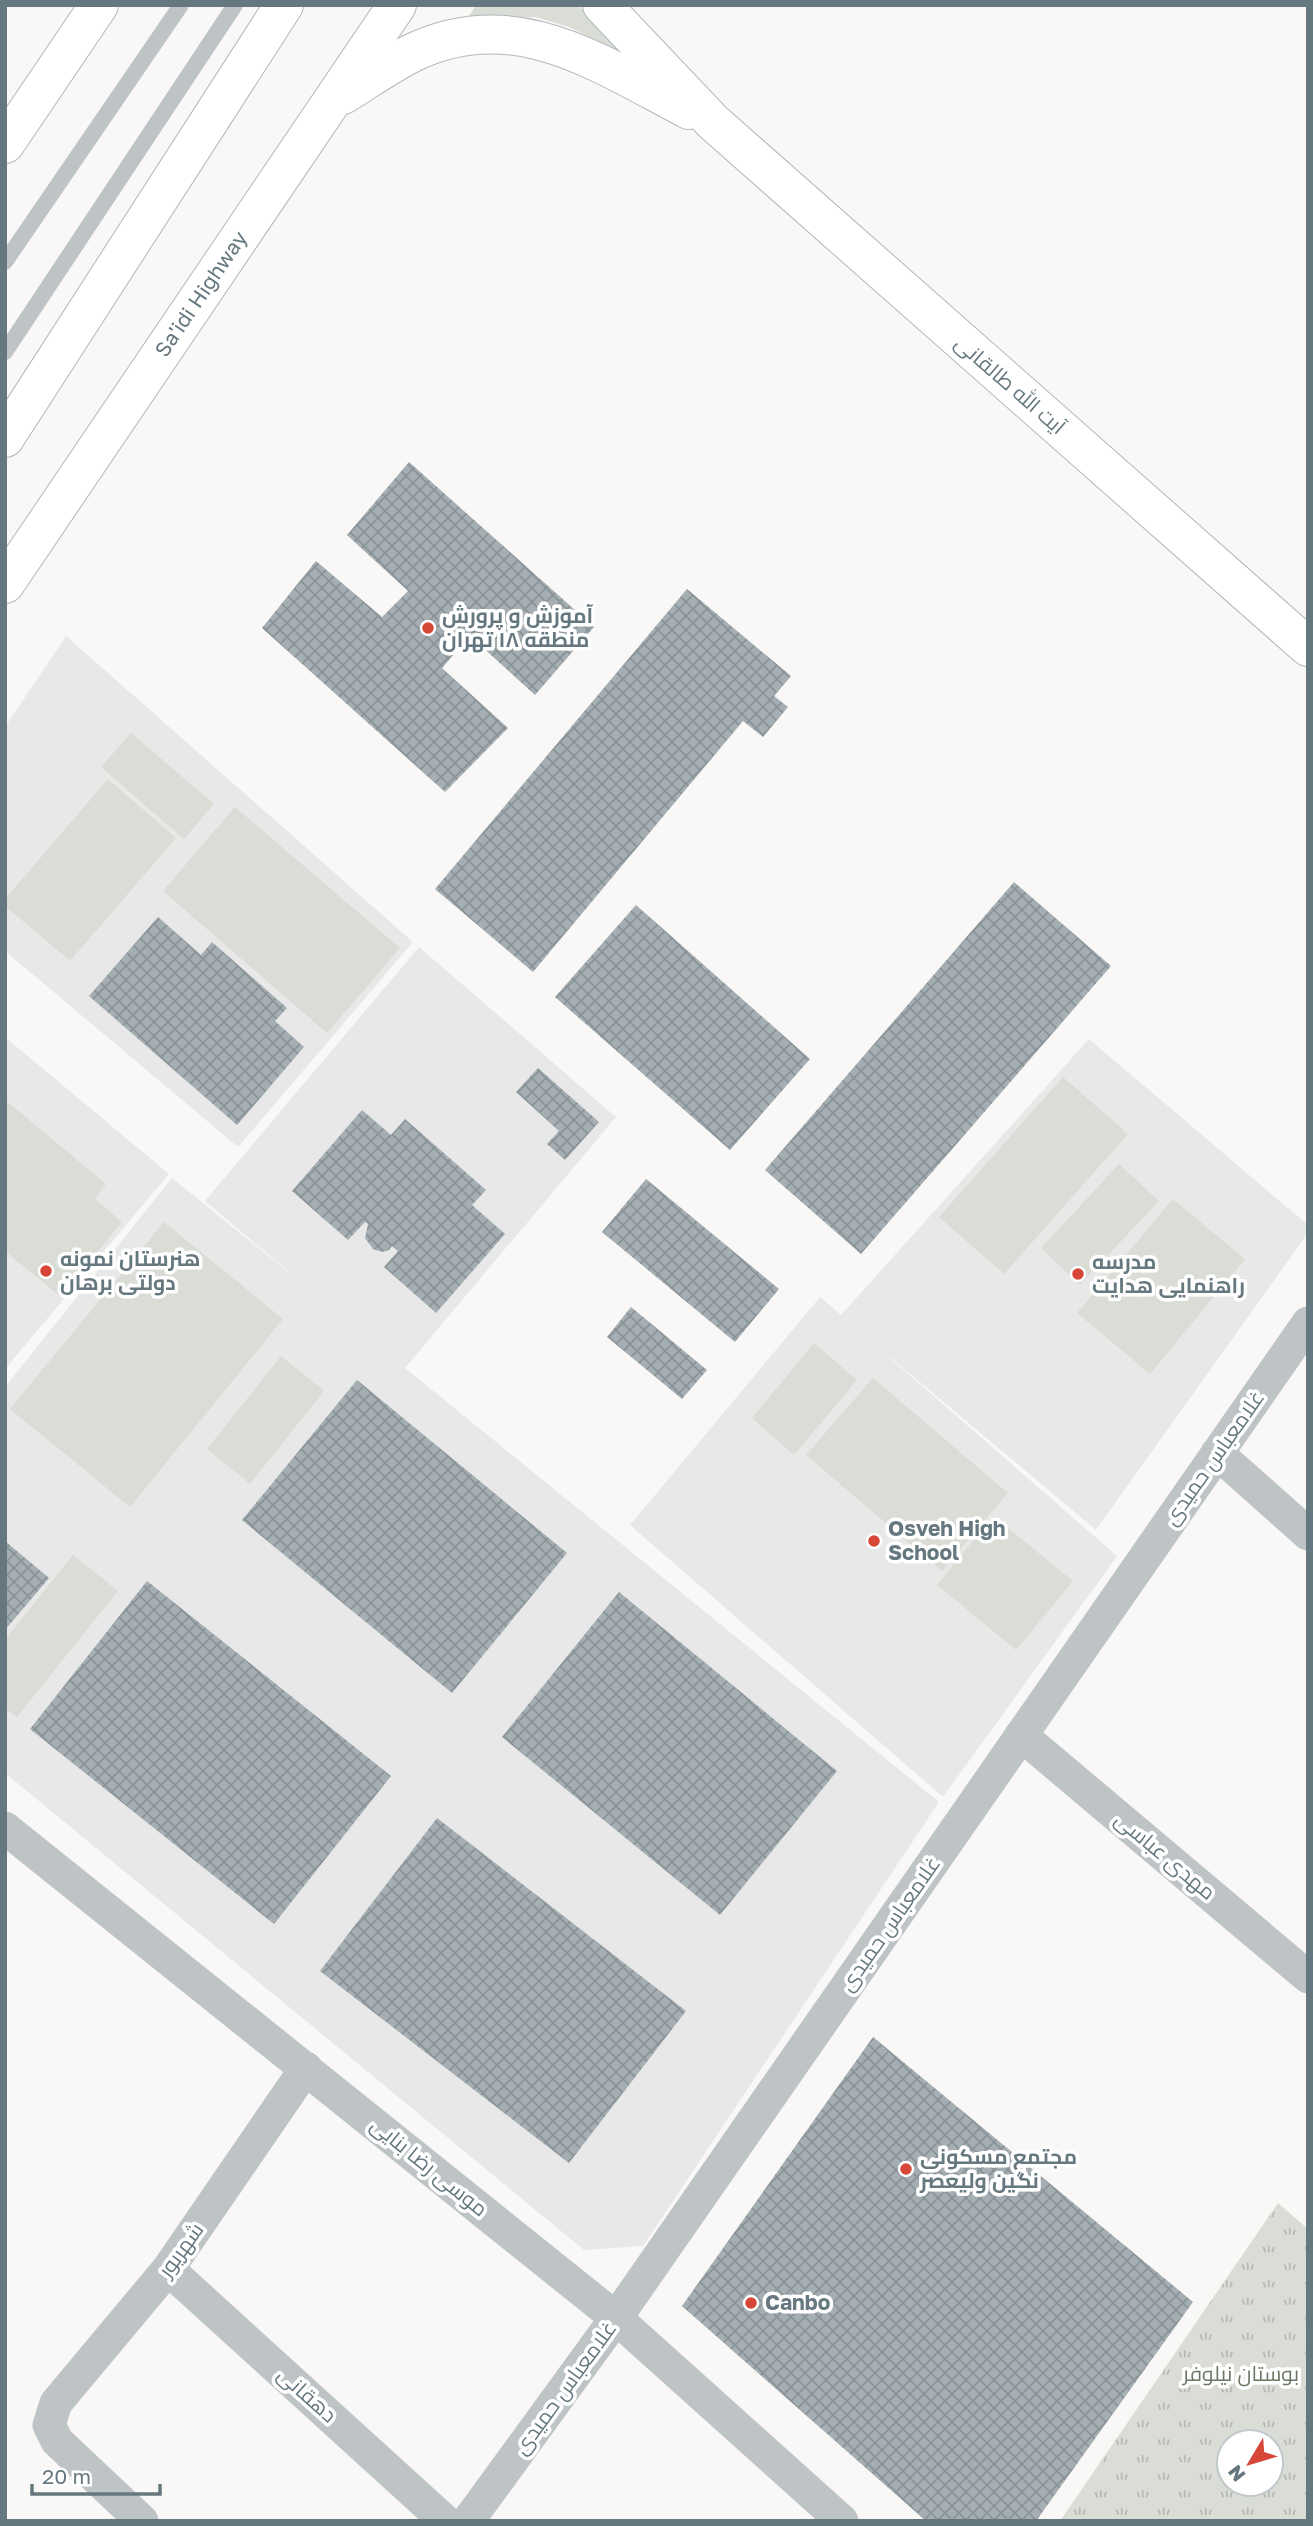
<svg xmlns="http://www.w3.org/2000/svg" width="1313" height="2526" viewBox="0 0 1313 2526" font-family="'Golos Text',Cairo,sans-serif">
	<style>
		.built { fill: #e7e8e7 }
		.grass { fill: #daddd6 }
		.park { fill: url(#park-tufts); fill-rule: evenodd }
		.building { fill: url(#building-cross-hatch) }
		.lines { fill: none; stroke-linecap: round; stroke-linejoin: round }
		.secondary-casing { stroke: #b1b8bb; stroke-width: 40 }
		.trunk-casing { stroke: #b2b7ba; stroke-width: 40 }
		.service { stroke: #bec4c6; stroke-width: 16 }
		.minor { stroke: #bec4c6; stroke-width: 33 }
		.secondary { stroke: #fff; stroke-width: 38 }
		.trunk { stroke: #fff; stroke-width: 38 }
		.poi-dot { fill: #d74738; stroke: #fff; stroke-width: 2.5 }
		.labels { text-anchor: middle; stroke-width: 7; stroke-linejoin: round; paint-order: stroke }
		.street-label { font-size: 21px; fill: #66787f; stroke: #fff }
		.poi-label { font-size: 21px; font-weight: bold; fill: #66787f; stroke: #fff; text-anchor: start }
		.park-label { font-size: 21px; fill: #6a7864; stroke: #fff }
	</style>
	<defs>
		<pattern id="park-tufts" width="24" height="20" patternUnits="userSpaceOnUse" patternTransform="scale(1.75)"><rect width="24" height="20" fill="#daddd6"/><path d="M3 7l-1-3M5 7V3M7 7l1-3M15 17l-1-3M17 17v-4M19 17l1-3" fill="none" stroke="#b5b8b3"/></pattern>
		<pattern id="building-cross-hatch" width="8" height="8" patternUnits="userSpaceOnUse" patternTransform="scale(1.75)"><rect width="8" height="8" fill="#a5afb3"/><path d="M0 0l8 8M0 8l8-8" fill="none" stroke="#8a9397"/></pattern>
	</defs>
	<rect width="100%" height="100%" fill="#f9f8f7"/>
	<path class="built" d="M66 636 413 942 238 1147 5 951V727Z
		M419 947 616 1117 405 1368 939 1802 643 2246 584 2250 5 1773V1387L172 1178 303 1284 205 1201Z
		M5 1037 169 1174 5 1369Z
		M1089 1039 1308 1225V1233L1096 1530 866 1337 1117 1556 943 1797 630 1525 820 1297 841 1315Z"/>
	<path class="grass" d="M476 5H577L649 66 569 27 535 17 467 19Z
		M131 733 214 804 184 839 101 767Z
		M108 779 176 838 70 961 5 906V899Z
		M235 807 400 948 327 1033 163 891Z
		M1063 1077 1128 1134 1004 1274 939 1217Z
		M5 1100 106 1184 95 1199 122 1222 61 1297 5 1251Z
		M1119 1164 1159 1201 1080 1285 1041 1248Z
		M1173 1199 1245 1259 1150 1374 1077 1313Z
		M164 1222 283 1319 130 1507 10 1409Z
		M814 1343 857 1380 794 1455 752 1418Z
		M281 1356 324 1391 250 1484 207 1449Z
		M873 1378 1008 1493 942 1571 806 1455Z
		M993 1516 1073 1581 1016 1650 937 1585Z
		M73 1555 118 1591 17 1717 5 1708V1640Z"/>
	<path class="park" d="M1278 2203 1308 2229V2521H1060ZM1229 2442H1271V2484H1229Z"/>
	<path class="building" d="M409 462 594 627 535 695 470 636 442 668 508 728 445 792 262 628 316 561 382 617 408 591 347 535Z
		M687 589 791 676 774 696 788 707 763 737 743 721 533 972 435 889Z
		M1014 882 1111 966 861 1254 765 1170Z
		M636 905 810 1059 730 1150 555 997Z
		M158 917 201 955 212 942 287 1008 275 1021 304 1047 237 1125 89 996Z
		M538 1068 599 1122 565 1160 547 1144 559 1131 516 1092Z
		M362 1110 391 1135 405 1119 486 1190 472 1205 505 1234 436 1313 384 1267 398 1251 392 1246 389 1250 382 1252 373 1249 365 1238 368 1224 365 1222 348 1240 292 1191Z
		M646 1179 779 1289 735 1342 602 1232Z
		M631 1307 707 1370 682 1399 607 1337Z
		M357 1380 567 1553 452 1693 242 1520Z
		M5 1541 49 1578 5 1630Z
		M147 1581 391 1776 274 1924 30 1729Z
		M619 1592 837 1771 720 1915 502 1737Z
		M437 1818 686 2011 569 2163 320 1971Z
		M873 2037 1193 2302 1036 2521H926L682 2306Z"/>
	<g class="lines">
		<g class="secondary-casing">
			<g id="secondary">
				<path d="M602 5 713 122 1308 647"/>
				<path d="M343 95C366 81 388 65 412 53 515 3 600 64 689 110"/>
				<path id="s1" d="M5 584 397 5"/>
			</g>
		</g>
		<g class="trunk-casing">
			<path id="trunk" d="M5 144 99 5
				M5 438 284 5"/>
		</g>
		<path class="service" d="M5 262 181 5
			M5 352 235 5"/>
		<path class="minor" d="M1217 1453 1308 1534
			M1021 1735 1308 1977
			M5 1828 616 2318 842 2521
			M168 2269 445 2521
			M142 2521 57 2441 49 2425 56 2403 168 2269 306 2068
			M468 2521 616 2318 1308 1323"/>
		<use href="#secondary" class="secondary"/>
		<use href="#trunk" class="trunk"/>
	</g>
	<g class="poi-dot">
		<circle cx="428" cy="628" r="7"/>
		<circle cx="46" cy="1271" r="7"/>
		<circle cx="1078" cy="1274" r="7"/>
		<circle cx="874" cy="1541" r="7"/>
		<circle cx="906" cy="2169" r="7"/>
		<circle cx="751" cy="2303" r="7"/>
	</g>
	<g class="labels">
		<g class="street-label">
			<text dy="7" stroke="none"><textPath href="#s1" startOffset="350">Sa'idi Highway</textPath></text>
			<text transform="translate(1010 385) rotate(41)" y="7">آیت الله طالقانی</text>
			<text transform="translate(1214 1458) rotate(-55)" y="7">غلامعباس حمیدی</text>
			<text transform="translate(1165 1856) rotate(40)" y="7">مهدی عباسی</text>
			<text transform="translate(890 1924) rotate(-55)" y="7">غلامعباس حمیدی</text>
			<text transform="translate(429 2167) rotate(39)" y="7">موسی رضا بنایی</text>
			<text transform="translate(181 2250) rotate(-54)" y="7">شهریور</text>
			<text transform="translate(565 2388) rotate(-54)" y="7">غلامعباس حمیدی</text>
			<text transform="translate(307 2395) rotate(42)" y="7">دهقانی</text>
		</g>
		<g class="poi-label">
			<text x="442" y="623">آموزش و پرورش<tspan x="442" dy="24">منطقه ۱۸ تهران</tspan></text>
			<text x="60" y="1266">هنرستان نمونه<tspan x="60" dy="24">دولتی برهان</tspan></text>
			<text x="1092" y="1269">مدرسه<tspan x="1092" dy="24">راهنمایی هدایت</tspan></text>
			<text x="888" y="1536">Osveh High<tspan x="888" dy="24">School</tspan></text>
			<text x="920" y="2164">مجتمع مسکونی<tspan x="920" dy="24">نگین ولیعصر</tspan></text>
			<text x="765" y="2310">Canbo</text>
		</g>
		<g class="park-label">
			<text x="1241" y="2381">بوستان نیلوفر</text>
		</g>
	</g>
	<rect width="1313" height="2526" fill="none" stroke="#66787f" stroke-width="14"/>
	<g transform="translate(1250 2463) rotate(232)"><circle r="33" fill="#ffffff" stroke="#c2c9cc" stroke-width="2"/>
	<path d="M0-5L12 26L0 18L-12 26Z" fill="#d74738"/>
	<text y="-10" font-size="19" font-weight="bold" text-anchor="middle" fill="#66787f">N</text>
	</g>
	<path d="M32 2484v10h128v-10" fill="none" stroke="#66787f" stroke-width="3.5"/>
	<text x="42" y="2484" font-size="21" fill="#66787f" stroke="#ffffff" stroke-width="5" paint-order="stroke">20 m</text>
</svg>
